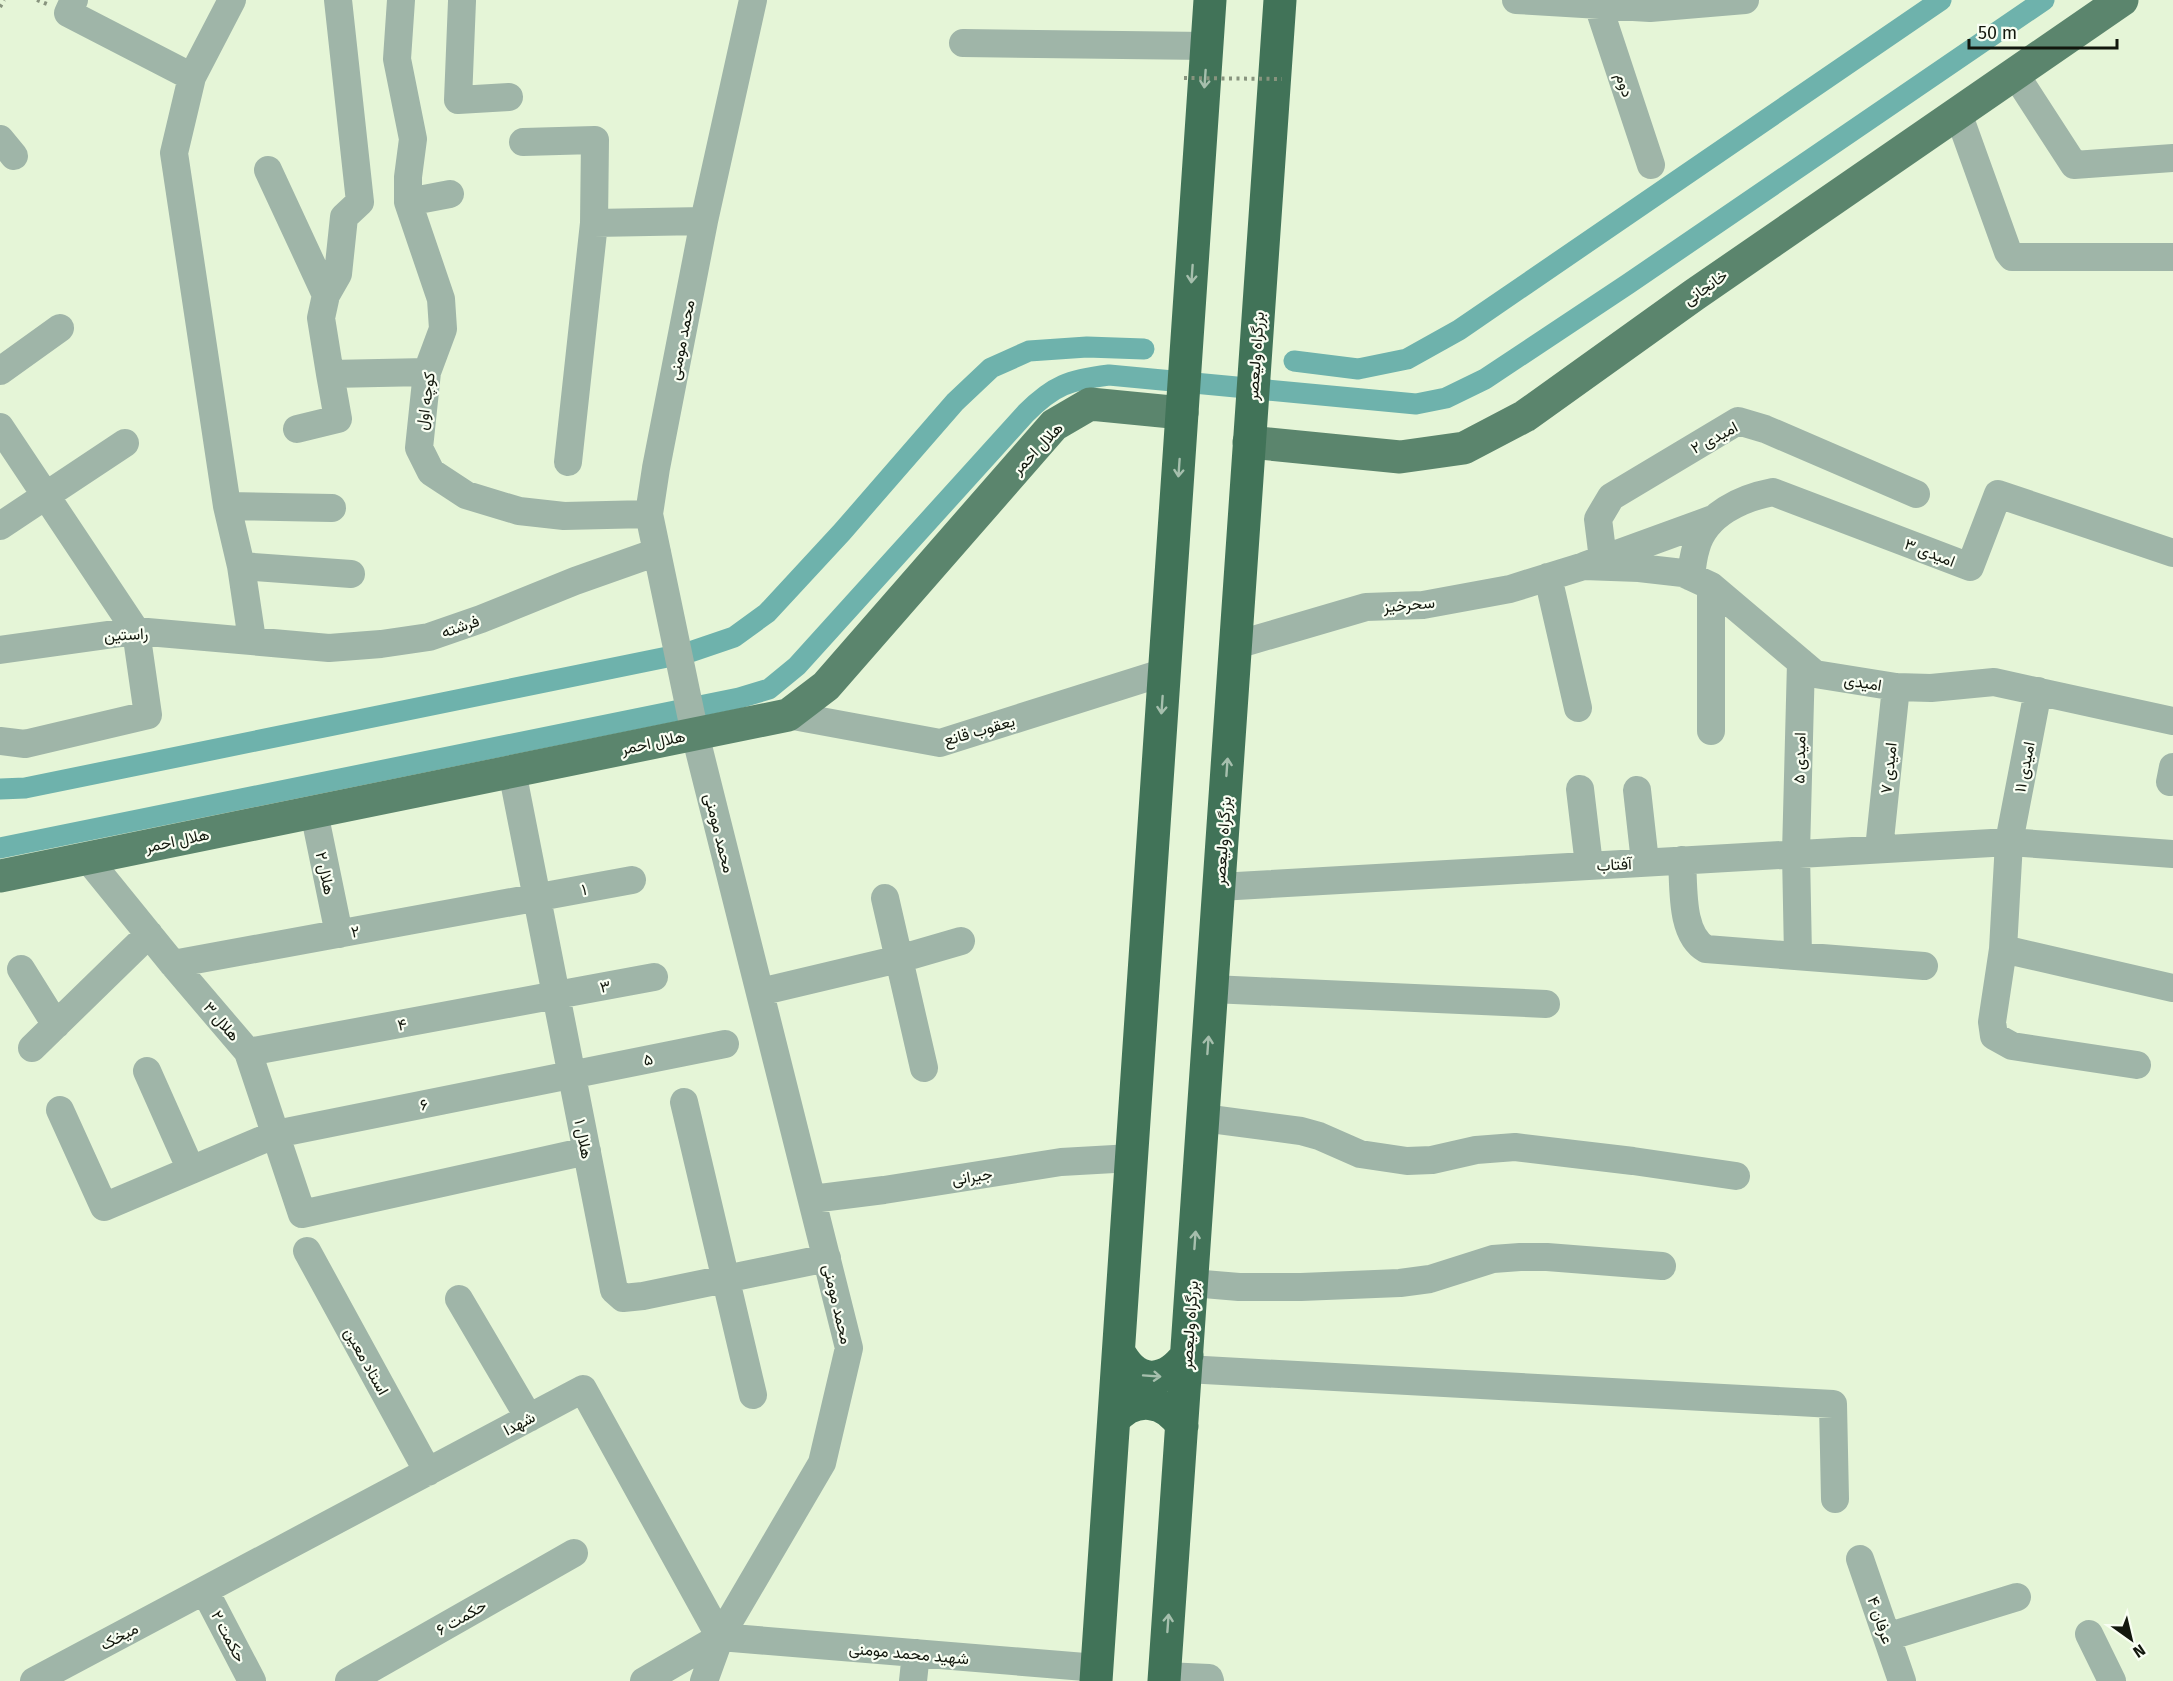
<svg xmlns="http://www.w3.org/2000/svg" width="2173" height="1681" viewBox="0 0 2173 1681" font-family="'Fira Sans',Vazirmatn,sans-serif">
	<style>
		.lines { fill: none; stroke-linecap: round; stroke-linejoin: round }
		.canal { stroke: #6eb2ac; stroke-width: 21 }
		.path { stroke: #88947e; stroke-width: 4; stroke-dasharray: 3 4.5; stroke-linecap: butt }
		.minor { stroke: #9fb5a8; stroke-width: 28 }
		.major { stroke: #5b856d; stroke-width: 33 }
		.highway { stroke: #417358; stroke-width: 33 }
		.path-bridge { stroke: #88947e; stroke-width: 4; stroke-dasharray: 3 4.5; stroke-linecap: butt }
		.oneway { stroke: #a6bfad }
		.labels { text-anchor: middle; stroke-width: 4.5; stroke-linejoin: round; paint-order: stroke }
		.street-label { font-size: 16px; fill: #12170d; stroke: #f8fef2 }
	</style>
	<rect width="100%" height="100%" fill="#e5f5d7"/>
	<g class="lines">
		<path class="canal" d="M1294 361 1358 369 1407 359 1459 330 1941 0
			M0 789 25 788 687 653 734 637 767 613 842 532 955 402 991 368 1029 351 1087 347 1144 349
			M0 848 739 698 769 689 797 666 1026 413C1054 385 1069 380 1109 375L1416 404 1446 398 1485 379 1628 284 2044 0"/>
		<path class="path" d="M37 0 47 4
			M0 7 4 0"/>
		<path class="minor" d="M74 0 68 13 192 77
			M232 0 192 77 174 153 227 506 241 566 252 640
			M338 0 360 202 344 217 338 274 326 295 321 318 330 374 427 372
			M401 0 397 59 413 139 408 177V202L441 299 443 329 427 372 419 448 431 472 466 495 519 511 564 516 649 514
			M1516 0 1650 8 1745 0
			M462 1 458 100 509 97
			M1598 5 1651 165
			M963 43 1207 46
			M2015 74 2074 165 2173 158
			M1958 113 2008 252 2012 257H2173
			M0 139 14 156
			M523 142 595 140 594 223
			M268 170 326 295
			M408 202 450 194
			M0 371 60 328
			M0 427 136 631 148 715 25 744 0 741
			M297 429 338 419 330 374
			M568 462 594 223 704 221
			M227 506 332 508
			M0 526 125 443
			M1603 559 1598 519 1611 497 1738 421 1765 429 1916 494
			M241 566 351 574
			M1584 566 1639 568 1683 573 1711 586 1815 674 1896 687 1931 688 1994 682 2173 721
			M1548 577 1578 708
			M1691 577C1692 567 1693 557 1696 548 1705 514 1742 498 1773 492L1970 567 1998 494 2173 553
			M1711 586V731
			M1236 645 1366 607 1423 605 1510 589 1584 566 1713 519
			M0 650 136 631 329 648 381 644 429 637 481 619 575 581 657 552
			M2038 691 2009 842 2003 949 1992 1022 1994 1036 2012 1046 2137 1065
			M788 715 940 743 1165 672
			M512 771 614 1290 623 1298 643 1296 827 1258
			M2170 782 2173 767
			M1580 789 1589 865
			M1637 790 1645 862
			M314 812 339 934
			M1879 849 1896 687
			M87 858 173 964 248 1052 302 1214 587 1151
			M1682 860C1684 887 1680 934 1706 949L1924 966
			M1219 887 2009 842 2173 854
			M885 898 924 1068
			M2003 949 2173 988
			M1798 956 1796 853 1801 662
			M173 964 632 880
			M21 969 56 1025
			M1212 989 1546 1004
			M760 992 899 959 961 941
			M32 1048 149 934
			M248 1052 654 977
			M147 1071 191 1170
			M684 1102 753 1395
			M60 1110 104 1207 276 1134 725 1044
			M1203 1118 1301 1131 1319 1136 1360 1154 1407 1161 1432 1160 1476 1150 1515 1147 1633 1161 1736 1176
			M812 1199 884 1190 1061 1162 1132 1158
			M307 1251 428 1472
			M1192 1283 1239 1287H1301L1400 1283 1430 1279 1493 1259 1520 1257H1547L1662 1266
			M459 1299 529 1418
			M1186 1369 1833 1404 1835 1499
			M1860 1559 1902 1681
			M205 1591 252 1681
			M2089 1634 2112 1681
			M720 1637 1097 1668
			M1887 1637 2017 1597
			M1165 1676 1209 1678 1210 1681
			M34 1681 583 1389 720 1637
			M349 1681 574 1553
			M644 1681 720 1637
			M704 1681 720 1637 822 1463 849 1348 695 734 649 514 656 468 704 221 753 0
			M913 1681 916 1653"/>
		<path class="major" d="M1249 442 1400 457 1464 448 1525 416 1694 295 2122 0
			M0 876 788 715 826 686 1054 425 1090 404 1182 413"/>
		<path class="highway" d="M1119 1352C1137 1386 1165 1384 1187 1355
			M1114 1420C1134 1395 1166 1399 1182 1426
			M1096 1681 1210 0
			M1164 1681 1280 0"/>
		<path class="path-bridge" d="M1184 78 1282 79"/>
	</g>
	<defs><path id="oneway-shaft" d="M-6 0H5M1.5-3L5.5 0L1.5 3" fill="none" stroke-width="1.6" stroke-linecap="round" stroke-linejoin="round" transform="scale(1.5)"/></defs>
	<g class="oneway">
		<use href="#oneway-shaft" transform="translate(1205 79) rotate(94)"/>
		<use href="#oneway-shaft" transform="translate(1192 274) rotate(94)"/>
		<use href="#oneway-shaft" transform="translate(1179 468) rotate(94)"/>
		<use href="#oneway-shaft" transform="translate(1162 705) rotate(94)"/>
		<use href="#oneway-shaft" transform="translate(1227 767) rotate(-86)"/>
		<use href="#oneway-shaft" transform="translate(1208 1045) rotate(-86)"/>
		<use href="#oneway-shaft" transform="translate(1195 1240) rotate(-86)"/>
		<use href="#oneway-shaft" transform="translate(1152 1376) rotate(4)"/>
		<use href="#oneway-shaft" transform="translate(1168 1623) rotate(-86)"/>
	</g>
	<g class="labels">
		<g class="street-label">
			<text transform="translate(1625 85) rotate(72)" y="6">دوم</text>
			<text transform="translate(1705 287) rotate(-35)" y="6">خانجانی</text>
			<text transform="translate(681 340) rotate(-79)" y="6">محمد مومنی</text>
			<text transform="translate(1255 356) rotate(-86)" y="6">بزرگراه ولیعصر</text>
			<text transform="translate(425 401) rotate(-82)" y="6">کوچه اول</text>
			<text transform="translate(1714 437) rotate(-28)" y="6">امیدی ۲</text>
			<text transform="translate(1037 448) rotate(-46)" y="6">هلال احمر</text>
			<text transform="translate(1930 552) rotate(21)" y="6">امیدی ۳</text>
			<text transform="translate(1409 604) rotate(-5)" y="6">سحرخیز</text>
			<text transform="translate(460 626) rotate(-19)" y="6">فرشته</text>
			<text transform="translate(126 634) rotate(-3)" y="6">راستین</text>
			<text transform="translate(1863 682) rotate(9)" y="6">امیدی</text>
			<text transform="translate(979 730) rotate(-16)" y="6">یعقوب قانع</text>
			<text transform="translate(653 742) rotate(-12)" y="6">هلال احمر</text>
			<text transform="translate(1799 758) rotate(-89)" y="6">امیدی ۵</text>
			<text transform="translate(2024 767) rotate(-79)" y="6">امیدی ۱۱</text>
			<text transform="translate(1888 768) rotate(-84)" y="6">امیدی ۷</text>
			<text transform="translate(720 833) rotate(76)" y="6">محمد مومنی</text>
			<text transform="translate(177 840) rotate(-12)" y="6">هلال احمر</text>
			<text transform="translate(1222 841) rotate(-86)" y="6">بزرگراه ولیعصر</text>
			<text transform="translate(1614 864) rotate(-3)" y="6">آفتاب</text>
			<text transform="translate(326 873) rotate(78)" y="6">هلال ۲</text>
			<text transform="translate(584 889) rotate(-10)" y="6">۱</text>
			<text transform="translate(355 931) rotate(-10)" y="6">۲</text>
			<text transform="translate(605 986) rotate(-11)" y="6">۳</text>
			<text transform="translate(222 1021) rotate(49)" y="6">هلال ۳</text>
			<text transform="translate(402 1024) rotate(-10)" y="6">۴</text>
			<text transform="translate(648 1059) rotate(-11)" y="6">۵</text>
			<text transform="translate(424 1104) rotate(-11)" y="6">۶</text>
			<text transform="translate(584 1139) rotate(79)" y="6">هلال ۱</text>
			<text transform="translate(972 1176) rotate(-9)" y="6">جیرانی</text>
			<text transform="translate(838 1304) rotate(77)" y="6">محمد مومنی</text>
			<text transform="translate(1189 1325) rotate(-86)" y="6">بزرگراه ولیعصر</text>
			<text transform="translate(367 1361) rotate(61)" y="6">استاد معین</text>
			<text transform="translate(519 1423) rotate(-28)" y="6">شهدا</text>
			<text transform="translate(461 1617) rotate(-30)" y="6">حکمت ۶</text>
			<text transform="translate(1881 1620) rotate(71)" y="6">عرفان ۴</text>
			<text transform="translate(119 1636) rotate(-28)" y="6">میخک</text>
			<text transform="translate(229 1636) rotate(62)" y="6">حکمت ۲</text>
			<text transform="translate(909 1653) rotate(5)" y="6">شهید محمد مومنی</text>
		</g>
	</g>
	<g transform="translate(2131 1639) rotate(146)" stroke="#f8fef2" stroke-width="4.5" paint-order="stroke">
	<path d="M0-4.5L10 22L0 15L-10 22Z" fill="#12170d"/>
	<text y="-9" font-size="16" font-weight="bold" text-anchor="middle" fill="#12170d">N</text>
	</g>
	<path d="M1969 39v9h148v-9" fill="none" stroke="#12170d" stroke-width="3"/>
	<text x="1978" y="39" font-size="18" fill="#12170d" stroke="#f8fef2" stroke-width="4.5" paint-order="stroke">50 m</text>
</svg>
